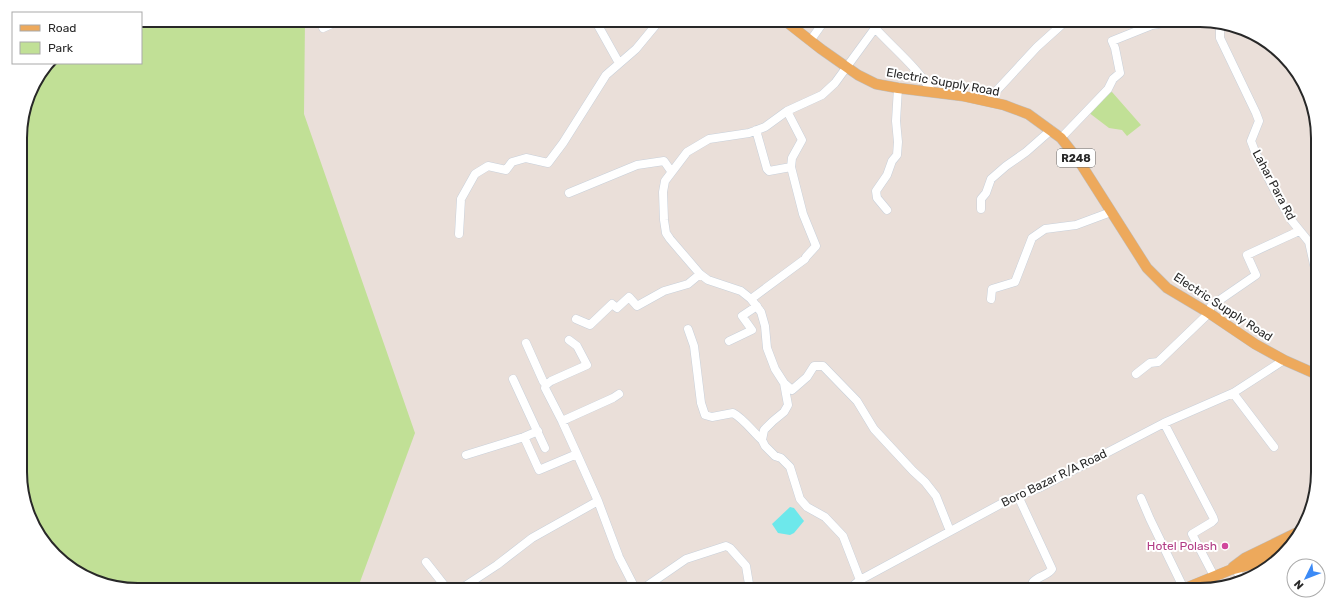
<svg xmlns="http://www.w3.org/2000/svg" width="1338" height="610" viewBox="0 0 1338 610" font-family="Rubik,sans-serif">
	<style>
		.green { fill: #c1e096 }
		.water { fill: #6de8eb }
		.lines { fill: none; stroke-linecap: round; stroke-linejoin: round }
		.minor-casing { stroke: #c8d0da; stroke-width: 9 }
		.major-casing { stroke: #bebebe; stroke-width: 11 }
		.minor { stroke: #fff; stroke-width: 8 }
		.major { stroke: #eda95c; stroke-width: 10 }
		.hotel-dot { fill: #d1479c; stroke: #fff; stroke-width: 1.5 }
		.labels { text-anchor: middle; stroke-width: 4; stroke-linejoin: round; paint-order: stroke }
		.shield { fill: #fff; stroke: #686868; stroke-width: 1 }
		.shield-label { font-size: 11px; font-weight: bold; fill: #282828 }
		.street-label { font-size: 12px; fill: #282828; stroke: #fff }
		.hotel-label { font-size: 12px; fill: #b23c85; stroke: #fff; text-anchor: end }
		.rim { fill: none; stroke: #282828; stroke-width: 2 }
	</style>
	<rect width="100%" height="100%" fill="#eadfd9"/>
	<path class="green" d="M141 20H305L304 114 415 433 357 590H138L93 581 45 544 21 487 20 130 32 86 50 63H141Z
		M1112 92 1141 125 1127 136 1122 130 1109 128 1088 112 1108 93Z"/>
	<path class="water" d="M790 507 794 508 804 521 794 533 790 535 778 533 772 524Z"/>
	<g class="lines">
		<g class="minor-casing">
			<path id="minor" d="M595 20 619 63
				M1220 24V38L1256 113 1259 121 1251 141 1256 154 1278 197 1292 221 1309 242 1317 278
				M874 27C894 49 917 67 932 92
				M323 28 341 20
				M810 41 825 20
				M987 101 1037 47 1067 20
				M787 111 802 140 792 158 791 167
				M1061 138 1108 89 1113 79 1120 73 1115 48 1112 41 1152 25 1182 20
				M569 193 637 165 664 161 671 171
				M981 209V199L986 193 991 179 1006 166 1026 152 1051 130
				M887 210 877 198 876 191 887 175 892 161 897 155 898 142 896 121 898 88
				M459 234 461 199 475 174 488 166 506 170 512 162 526 158 548 163 563 143 606 75 636 49 660 20
				M751 299 805 259 806 257 816 246 803 214 791 167 769 171 767 169 756 130
				M991 299 992 289 1015 282 1032 238 1045 229 1076 225 1111 212
				M576 319 590 325 612 304 617 308 629 297 637 306 664 291 688 284 700 274
				M688 329 694 346 701 403 705 415 712 417 733 413C744 419 752 431 762 440
				M729 341 752 330 742 316 757 306
				M526 343 543 381 546 385 545 388 562 421 577 454 598 501 619 557 636 590
				M1136 374 1150 363 1158 362 1209 313 1211 306 1256 275 1247 255 1299 231
				M513 379 545 448
				M784 383 792 390 807 377 814 366H823L857 401 874 429 913 471 925 482 936 496 950 531
				M546 385 551 381 587 365 577 346 569 340
				M1233 393 1274 447
				M562 421 613 398 619 394
				M1164 423 1213 517 1214 520 1212 522 1192 534 1214 576
				M524 437 539 470 577 454
				M466 455 524 437 538 431
				M1018 496 1052 569C1049 575 1038 576 1033 582L1037 590
				M1141 498 1150 519 1184 589
				M426 562 448 590
				M1235 568 1241 578
				M860 580 843 536 825 517 807 507 800 499 790 467 781 458 775 456 765 446 762 440 764 430 773 421 784 412 788 405 784 383 775 369 767 348 765 326 761 312 751 299 741 291 708 280 700 274 670 239 666 233 664 220 663 192 665 181 687 152 709 139 749 133 765 127 787 111 822 95 835 83 881 20
				M459 590 497 565 532 538 598 501
				M641 590 686 559 726 546 730 548 746 566 750 590
				M848 590 860 580 1010 499 1041 487 1164 423 1233 393 1284 360"/>
		</g>
		<g class="major-casing">
			<path id="major" d="M784 20 821 49 858 75 876 84 898 88 963 96 1004 105 1028 114 1061 138 1079 161 1147 268 1167 288 1209 313 1255 344 1284 360 1318 375
				M1233 567 1245 558 1296 533
				M1181 590 1230 570 1250 565 1283 549"/>
		</g>
		<use href="#minor" class="minor"/>
		<use href="#major" class="major"/>
	</g>
	<circle class="hotel-dot" cx="1225" cy="546" r="4"/>
	<g class="labels">
		<rect class="shield" x="1057" y="149" width="38" height="18" rx="3"/>
		<g class="shield-label">
			<text x="1076" y="162">R248</text>
		</g>
		<g class="street-label">
			<text transform="translate(943 82) rotate(10)" y="4">Electric Supply Road</text>
			<text transform="translate(1274 185) rotate(62)" y="4">Lahar Para Rd</text>
			<text transform="translate(1223 307) rotate(33)" y="4">Electric Supply Road</text>
			<text transform="translate(1054 478) rotate(-26)" y="4">Boro Bazar R/A Road</text>
		</g>
		<g class="hotel-label">
			<text x="1217" y="550">Hotel Polash</text>
		</g>
	</g>
	<path d="M0 0H1338V610H0ZM138 27H1200A111 111 0 0 1 1311 138V472A111 111 0 0 1 1200 583H138A111 111 0 0 1 27 472V138A111 111 0 0 1 138 27Z" fill="#fff" fill-rule="evenodd"/>
	<path class="rim" d="M138 27H1200A111 111 0 0 1 1311 138V472A111 111 0 0 1 1200 583H138A111 111 0 0 1 27 472V138A111 111 0 0 1 138 27Z"/>
	<rect x="12" y="12" width="130" height="52" fill="#ffffff" stroke="#a9a9a9"/>
	<rect x="20" y="25" width="20" height="6" fill="#eda95c" stroke="#a9a9a9"/>
	<text x="48" y="32" font-size="12" fill="#282828">Road</text>
	<rect x="20" y="42" width="20" height="12" fill="#c1e096" stroke="#a9a9a9"/>
	<text x="48" y="52" font-size="12" fill="#282828">Park</text>
	<g transform="translate(1306 578) rotate(227)"><circle r="19" fill="#ffffff" stroke="#a9a9a9"/>
	<path d="M0-3L7 15L0 10L-7 15Z" fill="#3b8af6"/>
	<text y="-6" font-size="11" font-weight="bold" text-anchor="middle" fill="#282828">N</text>
	</g>
</svg>
